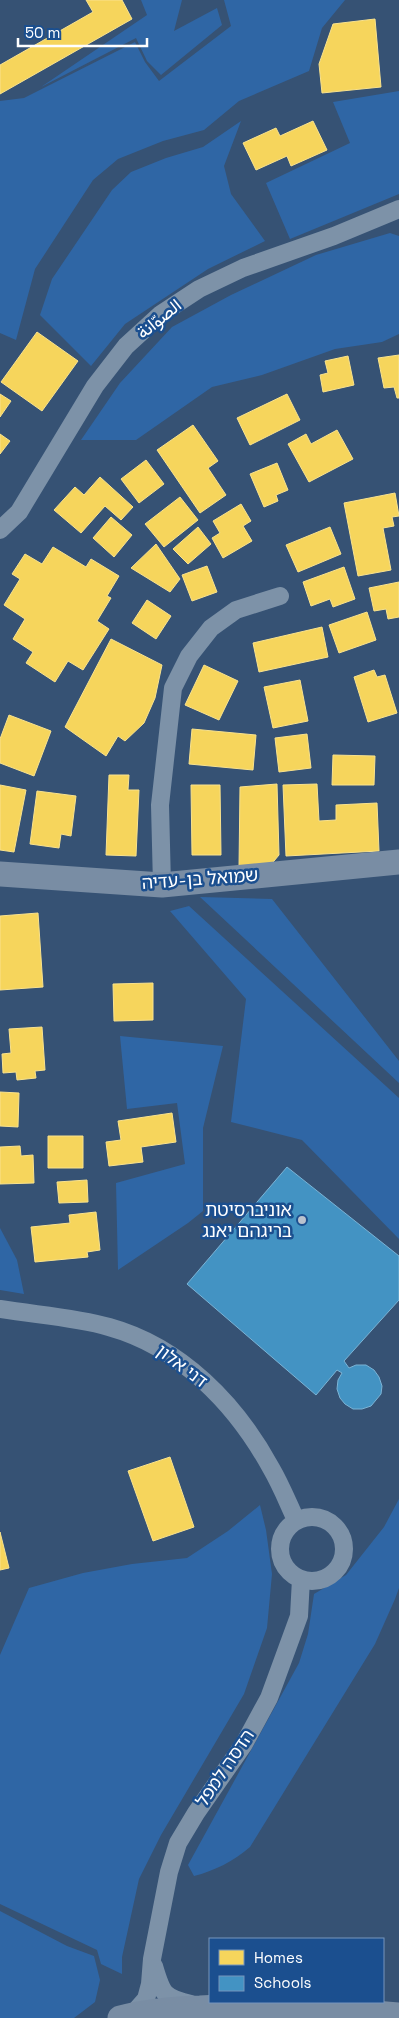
<svg xmlns="http://www.w3.org/2000/svg" width="399" height="2018" viewBox="0 0 399 2018" font-family="'Space Grotesk',Vazirmatn,'Noto Sans Hebrew',sans-serif">
	<style>
		.green { fill: #2f66a5 }
		.homes { fill: #f6d55c; stroke: #f9e28d }
		.schools { fill: #4393c3; stroke: #7bb3d5 }
		.lines { fill: none; stroke-linecap: round; stroke-linejoin: round }
		.street { stroke: #7d92a8; stroke-width: 18 }
		.secondary { stroke: #798da4; stroke-width: 25 }
		.poi-dot { fill: #b9c2ce; stroke: #1b4f8f; stroke-width: 2 }
		.labels { text-anchor: middle; stroke-width: 5; stroke-linejoin: round; paint-order: stroke }
		.street-label { font-size: 18px; fill: #fff; stroke: #1b4f8f }
		.poi-label { font-size: 18px; fill: #fff; stroke: #1b4f8f; text-anchor: end }
	</style>
	<rect width="100%" height="100%" fill="#365274"/>
	<path class="green" d="M141 0H182L174 31 217 8 222 25 161 75 147 61 136 38 41 87 147 15Z
		M224 0H345L322 28 309 71 239 101 204 130 163 141 118 159 93 180 35 269 16 340 0 333V101L24 98 135 42 145 62 159 81 231 26Z
		M399 91V194L290 239 266 183 350 143 333 102Z
		M241 121 224 166 231 194 265 241 208 269 125 324 91 366 40 315 52 279 112 190 131 172 166 158 203 147Z
		M390 233 399 236V334L382 342 335 349 262 375 212 387 136 440H81L120 383 172 327 231 295 316 255Z
		M200 897 272 899 399 1061V1083Z
		M189 906 399 1098V1239L302 1140 231 1122 246 999 170 911Z
		M120 1036 223 1046 203 1128V1211L188 1223 118 1270 116 1183 185 1164 177 1103 127 1109Z
		M0 1228 17 1260 24 1294 0 1290Z
		M399 1499V1588L395 1599 375 1644 250 1847C234 1861 214 1871 194 1876L188 1865 299 1663 308 1634 314 1594 346 1575 384 1527Z
		M260 1505 266 1530 272 1574 267 1628 244 1694 161 1835 139 1879 122 1957V1974L101 1964 97 1950 0 1904V1655L29 1588 83 1573 132 1564 187 1558 228 1531Z
		M0 1911 67 1946 94 1956 100 1980 95 2002 74 2018H0Z"/>
	<path class="homes" d="M86 0H122L132 19 0 94V65L93 12Z
		M375 19 381 87 322 93 319 64 333 24Z
		M313 121 327 150 291 166 287 156 256 170 243 143 276 128 280 136Z
		M37 332 78 361 42 411 1 382Z
		M399 355V398H397L394 387 384 388 378 358Z
		M348 356 354 385 323 392 320 375 328 373 325 361Z
		M0 394 11 401 0 417Z
		M287 394 300 420 250 445 237 418Z
		M193 425 218 461 208 468 226 495 200 513 157 450Z
		M337 430 353 459 309 482 288 444 306 434 311 444Z
		M0 434 10 441 0 454Z
		M146 460 164 484 139 503 121 479Z
		M277 463 288 490 276 495 278 501 264 507 250 474Z
		M100 477 133 507 121 520 105 506 81 533 54 510 75 487 84 495Z
		M395 493 399 516 392 517 394 526 383 528 391 570 358 576 344 503Z
		M180 497 198 520 164 547 145 524Z
		M241 504 251 521 243 526 252 541 223 558 212 538 220 533 213 521Z
		M111 517 132 535 114 557 93 538Z
		M198 527 211 544 188 564 173 549Z
		M330 527 341 554 298 572 286 545Z
		M156 544 180 579 170 592 131 568Z
		M53 547 86 567 91 559 119 576 107 596 111 598 97 621 109 629 83 670 68 661 55 682 26 663 33 652 13 639 25 619 4 605 20 579 12 574 25 554 42 564Z
		M207 566 217 592 192 601 182 575Z
		M344 567 355 599 333 607 330 599 311 606 303 582Z
		M399 582V617L388 619 386 609 374 611 369 588Z
		M147 600 171 616 156 639 132 623Z
		M367 612 376 640 339 653 329 625Z
		M322 627 328 657 259 672 253 643Z
		M111 639 162 665 155 698 144 723 125 741 118 736 106 756 65 727Z
		M204 665 238 681 219 720 185 705Z
		M374 670 377 677 385 675 397 713 368 722 354 677Z
		M300 680 308 721 273 728 264 687Z
		M9 715 51 731 34 776 0 763V739Z
		M192 729 256 735 253 770 189 764Z
		M307 734 311 768 279 772 275 738Z
		M333 755 375 756 374 785H332Z
		M109 775H129L128 790H139L136 856 106 855Z
		M277 784 279 855 269 867H239L240 787Z
		M317 784 319 821 336 820V805L377 803 379 851 286 856 283 785Z
		M0 785 26 790 14 852 0 850Z
		M191 785H220L221 855H192Z
		M37 791 76 796 71 836 61 834 59 848 30 844Z
		M38 913 43 987 0 990V916Z
		M153 983V1020L114 1021 113 984Z
		M42 1027 45 1070 35 1071 36 1078 17 1080 16 1072 3 1073 2 1054 11 1053 9 1029Z
		M0 1092 19 1093 18 1127 0 1126Z
		M172 1113 176 1142 141 1147 143 1162 109 1166 106 1142 121 1140 118 1121Z
		M48 1136H83V1168H48Z
		M20 1146 21 1156 33 1155 34 1183 0 1184V1147Z
		M87 1180 88 1202 59 1203 57 1182Z
		M96 1212 100 1250 87 1252 88 1257 35 1262 31 1227 70 1223 69 1215Z
		M170 1457 194 1527 153 1541 128 1471Z
		M0 1532 9 1568 0 1570Z"/>
	<path class="schools" d="M287 1167 399 1256V1300L344 1361 349 1368 356 1365H366L374 1370 379 1377 382 1386 381 1394 371 1406 362 1409H353L345 1404 340 1398 337 1389 338 1380 342 1373 337 1370 316 1395 187 1284Z"/>
	<g class="lines">
		<path class="street" d="M0 530 19 512 95 386 126 346 161 314 199 289 243 268 334 236 399 209
			M162 885 160 805 173 688 189 656 211 628 236 610 280 596
			M0 1309C36 1315 74 1317 109 1327 181 1347 236 1404 271 1468 281 1485 288 1503 296 1520
			M280 1549a32 32 0 1 1 64 0a32 32 0 1 1-64 0Z
			M154 1966C162 1993 163 1998 191 2004
			M132 2015 146 1999 150 1984 152 1959 169 1872 178 1843 196 1813 244 1744 269 1698 299 1616 301 1579"/>
		<path class="secondary" d="M0 874 162 885 399 862
			M120 2018C146 2011 173 2009 200 2008 267 2004 332 2009 399 2015"/>
	</g>
	<circle class="poi-dot" cx="302" cy="1220" r="5"/>
	<g class="labels">
		<g class="street-label">
			<text transform="translate(159 319) rotate(-39)" y="6">الصوّانة</text>
			<text transform="translate(200 879) rotate(-4)" y="6">שמואל בן-עדיה</text>
			<text transform="translate(182 1366) rotate(37)" y="6">דני אלון</text>
			<text transform="translate(225 1768) rotate(-56)" y="6">הדסה למפל</text>
		</g>
		<g class="poi-label">
			<text x="292" y="1216">אוניברסיטת<tspan x="292" dy="21">בריגהם יאנג</tspan></text>
		</g>
	</g>
	<rect x="209" y="1938" width="175" height="65" fill="#1b4f8f" stroke="#7695bc"/>
	<rect x="219" y="1950" width="25" height="15" fill="#f6d55c" stroke="#7695bc"/>
	<text x="254" y="1963" font-size="15" fill="#ffffff">Homes</text>
	<rect x="219" y="1976" width="25" height="15" fill="#4393c3" stroke="#7695bc"/>
	<text x="254" y="1988" font-size="15" fill="#ffffff">Schools</text>
	<path d="M18 38v8h129v-8" fill="none" stroke="#ffffff" stroke-width="2.5"/>
	<text x="25" y="38" font-size="15" fill="#ffffff" stroke="#1b4f8f" stroke-width="4" paint-order="stroke">50 m</text>
</svg>
